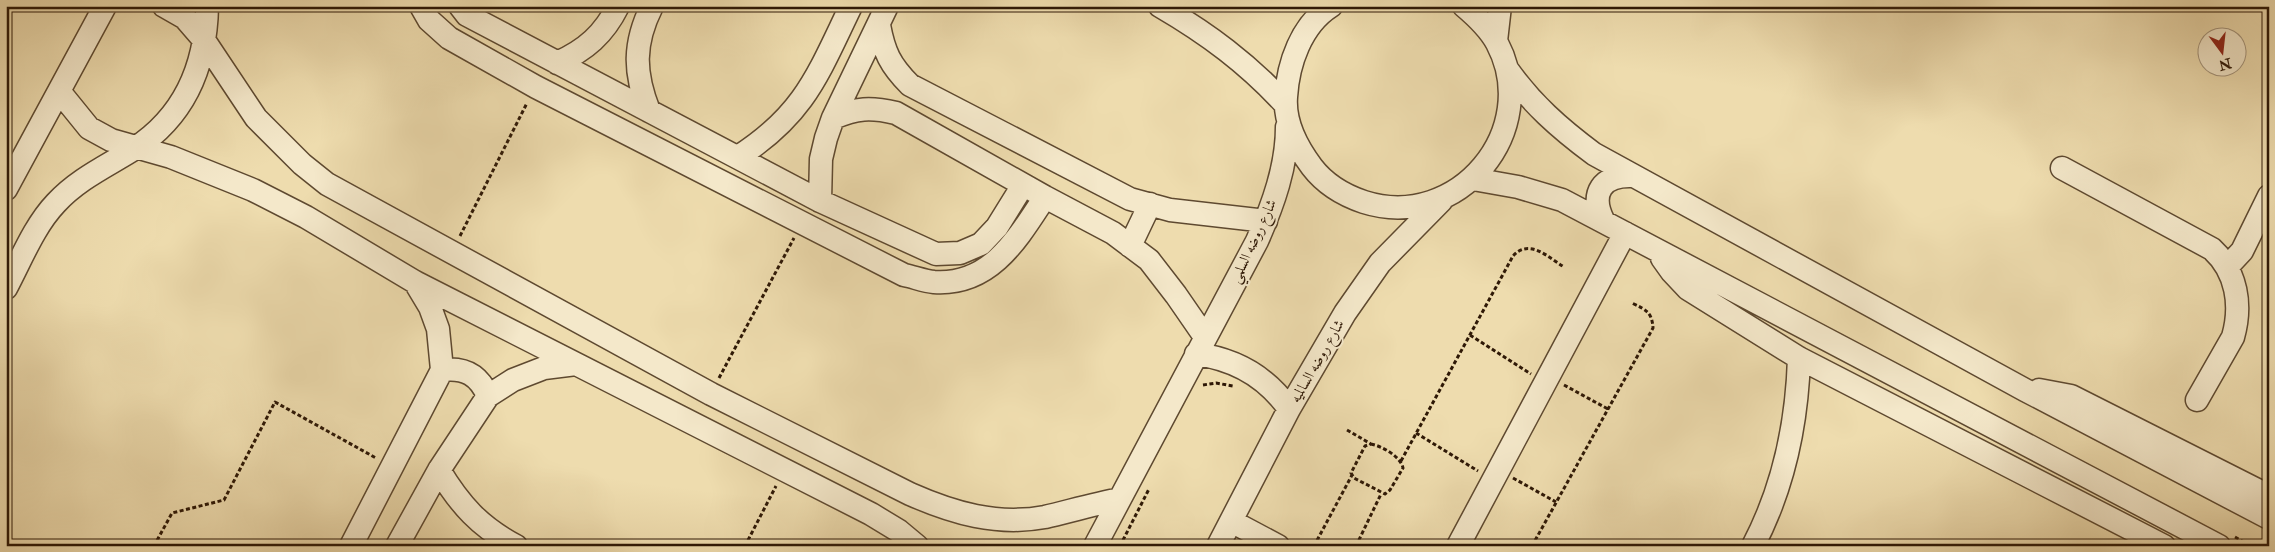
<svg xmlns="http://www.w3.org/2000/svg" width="2275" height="552" viewBox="0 0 2275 552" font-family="'IM FELL Double Pica',Amiri,serif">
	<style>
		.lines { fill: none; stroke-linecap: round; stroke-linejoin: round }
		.minor-casing { stroke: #5e4930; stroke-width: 25 }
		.path { stroke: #2e1806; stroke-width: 3; stroke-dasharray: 4 2.5; stroke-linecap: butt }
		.minor { stroke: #f4e8ca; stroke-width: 22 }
		.labels { text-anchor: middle; stroke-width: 4; stroke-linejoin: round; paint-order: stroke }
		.street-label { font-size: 15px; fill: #2e1806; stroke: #f4e8ca }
	</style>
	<rect width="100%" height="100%" fill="#eedcae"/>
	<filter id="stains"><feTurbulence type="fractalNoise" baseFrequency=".004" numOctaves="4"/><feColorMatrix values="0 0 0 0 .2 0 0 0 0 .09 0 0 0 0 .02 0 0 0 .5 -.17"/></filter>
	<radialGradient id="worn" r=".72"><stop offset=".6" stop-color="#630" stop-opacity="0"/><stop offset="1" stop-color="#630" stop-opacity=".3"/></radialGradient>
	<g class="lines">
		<g class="minor-casing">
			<path id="minor" d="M164 6 185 18 204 40 256 118 302 164 327 184 711 394 910 494C953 513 997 526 1045 517 1070 511 1095 504 1120 499
				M421 6 429 20 449 38 536 87 904 275C914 277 924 281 934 282 991 286 1018 238 1045 197
				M460 6 467 15 820 201 936 254 960 253 981 244 997 227 1023 185
				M1160 6C1208 34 1247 63 1285 104
				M1331 6C1301 25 1288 64 1286 97 1284 123 1297 147 1312 167 1325 184 1343 195 1364 202 1458 232 1543 130 1497 43 1489 28 1477 17 1464 6
				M879 25C884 52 890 65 910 85L1130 199 1170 210 1266 221
				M1496 41 1500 6
				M557 63C586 50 604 34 618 6
				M1507 69C1532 104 1559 128 1594 154L2025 390 2269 518
				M59 91 89 128 111 140 171 157 253 190 306 217 415 282 871 514 899 531 917 546
				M649 111C634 73 633 44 652 6
				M833 118C857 108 870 107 896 113L1045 197 1113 233 1149 260 1176 295 1205 337
				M738 157C805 114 818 74 851 6
				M2062 168 2212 249C2237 272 2242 305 2233 337L2197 400
				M1473 179 1518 187 1562 200 2219 546
				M6 189 105 6
				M820 201 821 159 826 138 833 118 887 6
				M1603 220C1590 193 1602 175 1632 176
				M1130 246 1150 204
				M1662 258 1672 272 1688 289 1799 358 2164 546
				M2228 266 2242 251 2269 196
				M6 288C21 260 34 226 56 203 78 179 107 166 134 149 185 116 206 65 207 6
				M1196 354C1235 359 1266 376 1289 409
				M442 370C465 367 479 375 488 396
				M2039 390 2071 396 2269 496
				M439 470C460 505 480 527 516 546
				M1231 521 1278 546
				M351 546 442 370 438 329 430 307 415 282
				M397 546 439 470 488 396 513 380 544 368 576 364
				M1095 546 1257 241C1273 205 1287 166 1287 127
				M1218 546 1289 409 1345 313 1380 263 1441 201
				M1458 546 1625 233
				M1753 546C1784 487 1797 424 1799 358"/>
		</g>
		<path class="path" d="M460 236 527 103
			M1470 335 1531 374
			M719 378 794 238
			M1203 385 1216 383 1233 386
			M1564 385 1608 409
			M1347 430 1371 444
			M1416 433 1478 471
			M1371 444C1382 446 1401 457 1403 468L1390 490 1385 494 1354 478 1351 473 1365 446Z
			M1401 461 1513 256C1529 238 1548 257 1564 267
			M1513 478 1556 502
			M2235 537 2251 546
			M154 546 172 513 224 500 275 402 376 458
			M745 546 776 486
			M1120 546 1149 489
			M1314 546 1352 475
			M1356 546 1381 494
			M1532 546 1653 328C1652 312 1646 310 1632 303"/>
		<use href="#minor" class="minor"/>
	</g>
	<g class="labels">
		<g class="street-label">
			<text transform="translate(1253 241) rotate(-65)" y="5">شارع روضه السلمي</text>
			<text transform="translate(1317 361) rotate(-60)" y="5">شارع روضه السالميه</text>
		</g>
	</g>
	<rect width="2275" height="552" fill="none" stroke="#eedcae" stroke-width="25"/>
	<rect x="8" y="8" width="2260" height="537" fill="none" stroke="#2e1806" stroke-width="2.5"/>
	<rect x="12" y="12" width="2250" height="527" fill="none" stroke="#2e1806"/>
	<g transform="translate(2222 52) rotate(165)"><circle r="24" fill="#f4e8ca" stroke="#a5957c"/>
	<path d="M0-4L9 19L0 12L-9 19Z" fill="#8f2418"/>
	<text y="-8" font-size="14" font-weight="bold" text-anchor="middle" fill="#2e1806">N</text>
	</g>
	<rect width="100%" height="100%" filter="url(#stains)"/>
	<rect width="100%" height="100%" fill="url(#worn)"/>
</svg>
